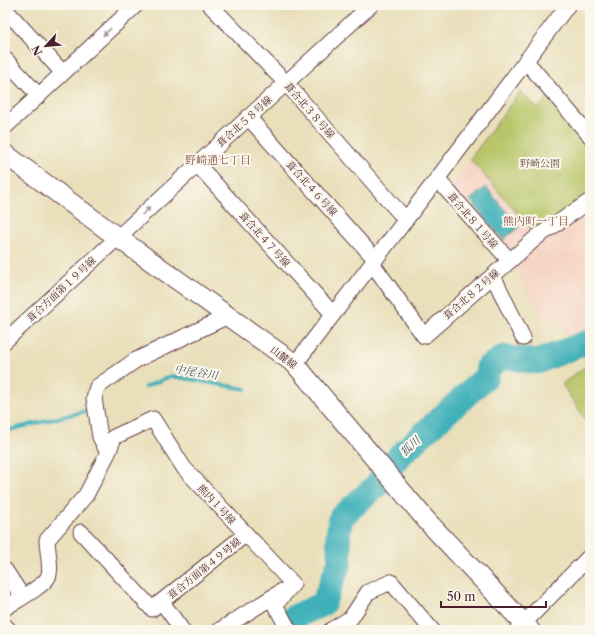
<svg xmlns="http://www.w3.org/2000/svg" width="595" height="635" viewBox="0 0 595 635" font-family="'Libre Caslon Text','Noto Serif JP',serif">
	<style>
		.built { fill: #f5d3c2 }
		.green { fill: #b8c669; stroke: #81724a }
		.water { fill: #41b1b9; stroke: #466872 }
		.lines { fill: none; stroke-linecap: round; stroke-linejoin: round }
		.stream { stroke: #41b1b9; stroke-width: 4 }
		.river { stroke: #41b1b9; stroke-width: 25 }
		.minor-casing { stroke: #623c40; stroke-width: 17 }
		.major-casing { stroke: #623c40; stroke-width: 21 }
		.minor { stroke: #fff; stroke-width: 15 }
		.major { stroke: #fff; stroke-width: 19 }
		.oneway { fill: #ae9aa0 }
		.labels { text-anchor: middle; stroke-width: 4; stroke-linejoin: round; paint-order: stroke }
		.street-label { font-size: 10px; fill: #4a1f2b; stroke: #fbf7ec }
		.park-label { font-size: 10px; fill: #6b513e; stroke: #fbf7ec }
		.neighbourhood-label { font-size: 11px; fill: #86504a; stroke: #fbf7ec }
		.water-label { font-size: 11px; font-style: italic; fill: #465964; stroke: #fbf7ec }
	</style>
	<rect width="100%" height="100%" fill="#fbf7ec"/>
	<filter id="ink" filterUnits="userSpaceOnUse"><feTurbulence type="fractalNoise" baseFrequency=".025" numOctaves="2"/><feDisplacementMap in="SourceGraphic" scale="8" xChannelSelector="R" yChannelSelector="G"/><feConvolveMatrix kernelMatrix="1 2 1 2 8 2 1 2 1" color-interpolation-filters="sRGB"/></filter>
	<filter id="wash" filterUnits="userSpaceOnUse"><feTurbulence type="fractalNoise" baseFrequency=".012" numOctaves="4" result="noise"/><feDisplacementMap in="SourceGraphic" scale="16" xChannelSelector="R" yChannelSelector="G"/><feGaussianBlur stdDeviation="0.9" result="paint"/><feColorMatrix in="noise" values="0 0 0 0 0 0 0 0 0 0 0 0 0 0 0 0 0 1.4 0 .05"/><feComposite in="paint" operator="in"/></filter>
	<g filter="url(#wash)">
		<rect width="100%" height="100%" fill="#e9dfba"/>
		<path class="built" d="M470 159 533 233 509 254 450 186Z
			M590 205V335L569 342 553 312 541 318 513 263Z"/>
		<path class="green" d="M520 92 538 108 549 97 590 144V195L534 232 470 159Z
			M590 363V426L562 384Z"/>
		<path class="water" d="M486 187 519 227 503 240 470 200Z"/>
		<g class="lines">
			<path class="stream" d="M145 387 171 376 246 389
				M5 431 86 411"/>
			<path class="river" d="M294 617 323 604 340 561 338 535 341 517 376 486 400 455 487 376 488 367 504 357 537 362 590 341"/>
		</g>
	</g>
	<g filter="url(#ink)">
		<g class="lines">
			<g class="minor-casing">
				<path id="minor" d="M210 5 286 83 405 219
					M5 9 63 73
					M5 59 39 96
					M526 61 590 136
					M248 117 375 259
					M5 127 136 5
					M197 164 333 314
					M437 179 510 261
					M372 263 424 336 537 237 590 201
					M491 277 497 284 523 338
					M5 341 371 5
					M295 364 437 179 568 5
					M108 453 114 437 153 419 184 468 293 584 275 605 289 630
					M81 532 152 609 246 534
					M5 570 22 596
					M162 602 182 630
					M5 608C14 602 44 586 48 577 52 570 47 549 47 540L86 495 108 453 100 437 94 398 97 387 136 360 228 316
					M5 626 9 630
					M220 630 282 591
					M331 630 351 618 368 592 391 582 432 630
					M517 630 590 556"/>
			</g>
			<g class="major-casing">
				<path id="major" d="M5 154 117 237 295 364 427 521 530 630"/>
			</g>
			<use href="#minor" class="minor"/>
			<use href="#major" class="major"/>
		</g>
		<defs><path id="oneway-solid" d="M-6-.8H1V-3.2L6.5 0L1 3.2V.8H-6Z"/></defs>
		<g class="oneway">
			<use href="#oneway-solid" transform="translate(107 32) rotate(137)"/>
			<use href="#oneway-solid" transform="translate(146 211) rotate(-43)"/>
		</g>
	</g>
	<g class="labels">
		<g class="street-label">
			<text transform="translate(310 110) rotate(49)" y="4">葺合北３８号線</text>
			<text transform="translate(244 121) rotate(-42)" y="4">葺合北５８号線</text>
			<text transform="translate(312 188) rotate(48)" y="4">葺合北４６号線</text>
			<text transform="translate(473 220) rotate(49)" y="4">葺合北８１号線</text>
			<text transform="translate(265 239) rotate(48)" y="4">葺合北４７号線</text>
			<text transform="translate(61 289) rotate(-43)" y="4">葺合方面第１９号線</text>
			<text transform="translate(471 294) rotate(-41)" y="4">葺合北８２号線</text>
			<text transform="translate(284 357) rotate(38)" y="4">山麓線</text>
			<text transform="translate(217 504) rotate(47)" y="4">熊内１号線</text>
			<text transform="translate(204 568) rotate(-39)" y="4">葺合方面第４９号線</text>
		</g>
		<g class="park-label">
			<text x="540" y="167">野崎公園</text>
		</g>
		<g class="neighbourhood-label">
			<text x="218" y="164">野崎通七丁目</text>
			<text x="536" y="225">熊内町一丁目</text>
		</g>
		<g class="water-label">
			<text transform="translate(196 372) rotate(9)" y="4">中尾谷川</text>
			<text transform="translate(410 446) rotate(-43)" y="4">狐川</text>
		</g>
	</g>
	<rect width="595" height="635" fill="none" stroke="#fbf7ec" stroke-width="20"/>
	<g transform="translate(46 46) rotate(243)" stroke="#fbf7ec" stroke-width="3" paint-order="stroke">
	<path d="M0-3L7 15L0 10L-7 15Z" fill="#4a1f2b"/>
	<text y="-6" font-size="11" font-weight="bold" text-anchor="middle" fill="#4a1f2b">N</text>
	</g>
	<path d="M441 601v6h105v-6" fill="none" stroke="#4a1f2b" stroke-width="2"/>
	<text x="447" y="601" font-size="12" fill="#4a1f2b" stroke="#fbf7ec" stroke-width="3" paint-order="stroke">50 m</text>
</svg>
